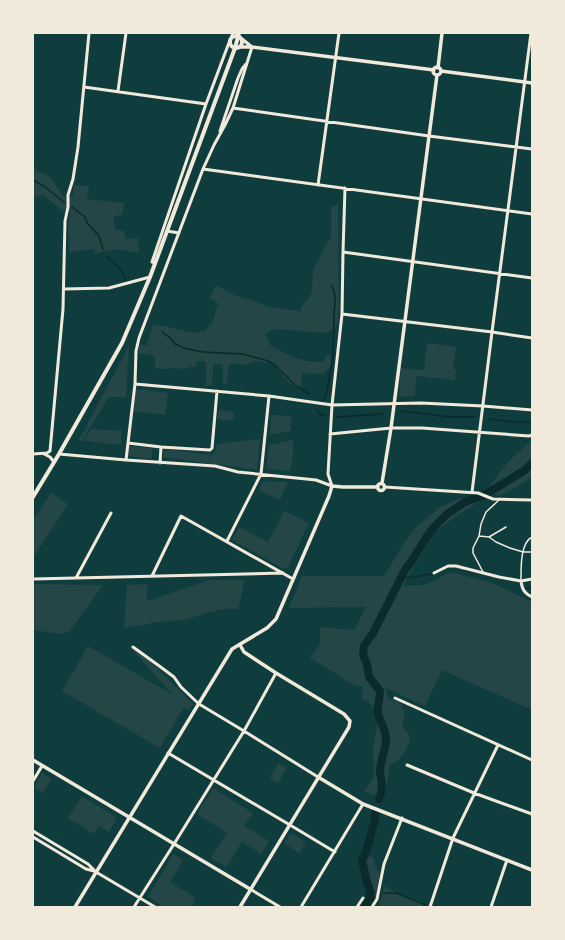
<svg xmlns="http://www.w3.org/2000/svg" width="565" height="940" viewBox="0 0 565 940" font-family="'Asap Condensed',sans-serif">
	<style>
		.green { fill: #244646 }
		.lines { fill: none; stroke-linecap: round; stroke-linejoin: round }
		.stream { stroke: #0a2a2b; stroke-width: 1.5 }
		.river { stroke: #0a2a2b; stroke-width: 8 }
		.service { stroke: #f1e9da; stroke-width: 1.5 }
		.minor { stroke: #f1e9da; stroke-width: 3 }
		.tertiary { stroke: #f1e9da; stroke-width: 3.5 }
		.secondary { stroke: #f1e9da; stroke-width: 4 }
	</style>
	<rect width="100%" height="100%" fill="#0f3d3e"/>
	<path class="green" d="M33 166 38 171 50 177 64 197 73 196 74 185 89 186 87 199 124 203 122 215 113 216 116 230 124 231 125 239 138 238 139 253C122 249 112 248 95 254L94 249 69 252 68 223 70 213 67 207 64 212 43 195 33 198Z
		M338 205 339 306 338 321 335 328 327 333 273 329 265 334 271 346 295 358 312 362H322L329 354 331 359V366L323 374 302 373 300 391 285 379 273 363 253 361 246 365 229 363 227 384H223V365L215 364 213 366 212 385 206 386V362L198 361 195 367H189L186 369 170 368 163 369 155 368V356L138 353 140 344 150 346 147 344 153 325 163 326 195 333 205 331 213 321 218 303 210 298 216 285 236 296 254 301 268 307 278 308 300 311 302 305 310 297 312 290 313 270 331 236V207Z
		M427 343 456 347 453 368 456 369 455 380 416 376 415 396 399 397 401 368 424 370Z
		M129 346 126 397H109L82 441 79 440Z
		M136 389 168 393 165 415 133 411Z
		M219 410 234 412 233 421 217 419Z
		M271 415 291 416V431L270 435Z
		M91 429 122 431 121 445 84 441Z
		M260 439 257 470 163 457 164 449 214 455 217 444Z
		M293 440V455L290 471 266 469 269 445Z
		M532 440V476C522 485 510 491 497 496L488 488 507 463Z
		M128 446 153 448 151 459 127 456Z
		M263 481 288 482 280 500 259 490Z
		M51 493 68 504 33 558V520Z
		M461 498 480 501 458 515 437 530 428 541 419 558 403 586 425 585 450 572 490 582 532 602V661L531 663 532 664V710L442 670 425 706 386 688 388 699 400 702 405 713 402 726 407 732 410 739C405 755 403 757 389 766 389 777 387 786 383 797L364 792 374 776 373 747 378 722 376 711 369 702 361 699 363 686H356L310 658 320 643V627L354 630 366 607 289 608 302 576H384L406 540 417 526 440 507Z
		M284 511 309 523 288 567 284 569 232 540 239 527 268 542Z
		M209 580H245L238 609C219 607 202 615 183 620 175 621 167 621 158 622 147 624 136 626 124 628L127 585 147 584V601Z
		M37 584 103 585 69 632 61 634 33 630V585Z
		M128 645 153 664 193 704 188 711 184 707 160 748 62 691 88 646 173 695Z
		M279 763 287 768 278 783 270 778Z
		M42 773 51 779 43 793 34 788Z
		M213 788 253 813 244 826 269 841 261 854 242 842 226 867 211 858 227 833 197 814Z
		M82 796 117 818 109 832 99 826 94 834 68 818Z
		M291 833 306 842 299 853 284 843Z
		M173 854 183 860 170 882 196 898 191 907H164L148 897Z
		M368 856C377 858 373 860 376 867 377 869 379 871 380 872L377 897H375C373 884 365 873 365 860Z
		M384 886 398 893 420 901 423 903V907H377L381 899Z"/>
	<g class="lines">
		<path class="stream" d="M33 180 45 187 65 203
			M72 207 85 217 87 223 99 236 103 249
			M107 256 111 261 121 270 125 280
			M162 332 170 338 175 344 184 348 203 352 243 354 268 361 275 365 296 386 309 394
			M323 401 327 392 333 356 334 314 335 304V296L332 285
			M317 409 319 413 325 416
			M401 411 450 417H475
			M336 417 384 414
			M489 419 513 422H532
			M465 570 473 572
			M401 577C412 580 422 574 433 574
			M527 588 532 589
			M370 892H375
			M383 893H396L426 905"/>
		<path class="river" d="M379 799C384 789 381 781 380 771 380 761 386 750 386 740 386 728 380 723 378 713 377 706 380 698 380 691L369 677 367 664 363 655 364 646 373 633 405 570 411 562 425 539 434 527 447 514 465 502 484 495 496 488 525 470 532 463
			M364 907 371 898 370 892 366 878 364 869 362 861C369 845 373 829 376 812"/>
		<path class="service" d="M479 536 489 537 496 542 510 548 523 552H532
			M489 537 506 527
			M483 572 473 553V548L479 536 481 524 486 512 499 500
			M521 581C521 569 520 543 532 537"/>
		<path class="minor" d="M231 38 233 33
			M84 87 206 104
			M118 91 126 33
			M233 108 429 136 532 149
			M220 131 238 78 242 69 246 64
			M203 169 532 214
			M318 185 339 33
			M167 231 179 233
			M343 252 532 278
			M155 263 152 262 206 104 230 40
			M64 289 109 288 150 277
			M342 314 492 332 532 338
			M135 384 269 396 332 405 421 403 483 406 532 410
			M330 434 391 428H422L529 436 532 435
			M128 443 161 447 210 450 212 448 217 391
			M33 454 47 453 50 451 63 309 65 221 68 207V195L73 179 78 147 89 33
			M44 454 50 457 54 462
			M59 454 126 460 215 466 238 472 316 480 332 486
			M126 460 135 384 136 351 139 338 203 169 214 145 225 125 233 108 252 47
			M160 463 161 447
			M332 486 328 474 332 405 342 314 343 252 345 188
			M385 487 478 493 493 499 532 500
			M472 492 492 332 531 33
			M227 541 261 474 269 396
			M434 573 448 566H456L499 577 521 581 532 579
			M152 576 181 516 293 579
			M76 578 111 513
			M33 579 283 573
			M521 581C522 589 524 593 532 597
			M133 647 162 668 174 677 181 687 199 704 244 731 318 777
			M395 698 532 760
			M168 753 290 825 335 852
			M407 765 474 793 532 814
			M33 781 42 766
			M33 831 88 864 96 872 155 907
			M33 837 86 869 94 871
			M250 889 280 907
			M134 907 174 844 244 731 276 673
			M301 907 363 804
			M357 907 363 898
			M372 907 377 899 384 864 402 818
			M430 907 453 838 498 745
			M491 907 507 860"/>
		<path class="tertiary" d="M242 39 252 47 434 70
			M241 47H251
			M433 71a4 4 0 1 1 8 0a4 4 0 1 1-8 0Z
			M438 68 442 33
			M441 71 532 83
			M382 483 391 428 437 75
			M377.5 487a3.5 3.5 0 1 1 7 0a3.5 3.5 0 1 1-7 0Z
			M33 760 250 889
			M318 777 363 804 532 870
			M75 907 232 649 267 628 276 619 329 496 332 486 343 487H378
			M240 907 349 727 350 721 344 714 276 673 244 652 240 645"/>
		<path class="secondary" d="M230 42a6 6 0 1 1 12 0a6 6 0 1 1-12 0Z
			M33 497 59 454 122 343 150 277 235 48 239 33"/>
	</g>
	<rect width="565" height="940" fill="none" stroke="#f1e9da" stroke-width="68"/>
</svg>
